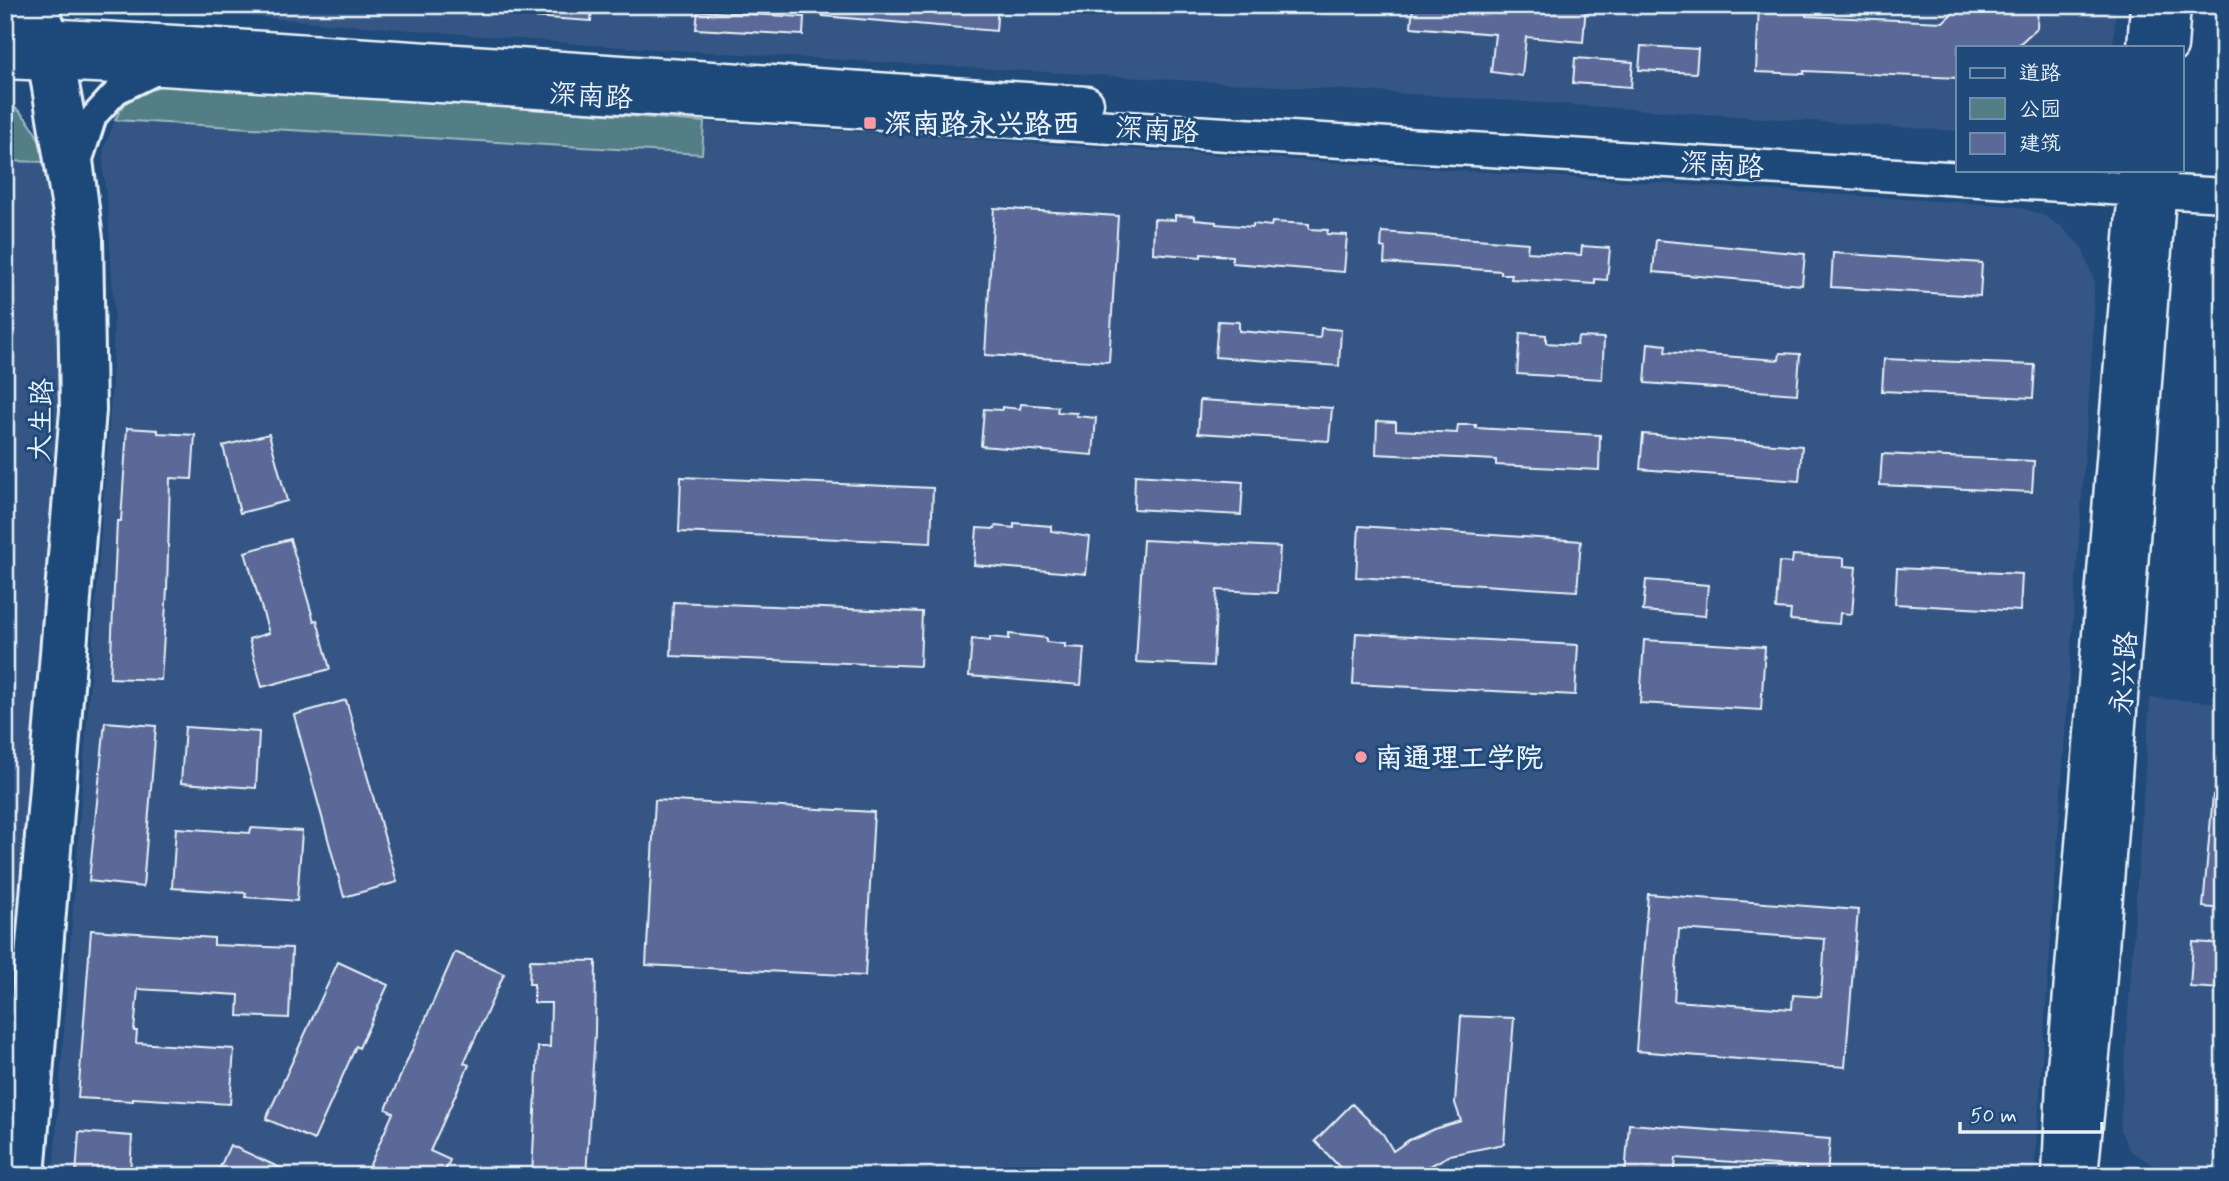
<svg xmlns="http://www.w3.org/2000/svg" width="2229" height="1181" viewBox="0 0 2229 1181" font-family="Mynerve,'LXGW WenKai TC',sans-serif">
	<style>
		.built { fill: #355685 }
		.green { fill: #537e86; stroke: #9eb8bf; stroke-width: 2 }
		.building { fill: #5a6997; stroke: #e8f1f8; stroke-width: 2; fill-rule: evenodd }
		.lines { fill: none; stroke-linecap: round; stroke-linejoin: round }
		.minor-casing { stroke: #e8f1f8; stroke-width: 30 }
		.major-casing { stroke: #e8f1f8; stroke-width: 37 }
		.minor { stroke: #1f4a7a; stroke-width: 24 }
		.major { stroke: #1f4a7a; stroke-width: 32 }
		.poi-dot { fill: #ff9aa2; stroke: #1f4a7a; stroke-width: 2.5 }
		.labels { text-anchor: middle; stroke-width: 6; stroke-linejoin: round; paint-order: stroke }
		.street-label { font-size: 28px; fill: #e8f1f8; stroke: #1f4a7a }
		.poi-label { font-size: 28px; font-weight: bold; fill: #e8f1f8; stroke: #1f4a7a; text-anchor: start }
	</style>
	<rect width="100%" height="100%" fill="#1f4a7a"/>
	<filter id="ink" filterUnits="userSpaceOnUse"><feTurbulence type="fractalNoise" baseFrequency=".0143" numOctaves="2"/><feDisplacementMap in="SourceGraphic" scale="14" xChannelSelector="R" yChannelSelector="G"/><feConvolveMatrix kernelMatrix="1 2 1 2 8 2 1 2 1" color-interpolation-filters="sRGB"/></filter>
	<g filter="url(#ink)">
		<path class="built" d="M152 5H2116L2113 47H1958V131L1380 92 591 45 186 11Z
			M115 120 702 154 704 122 2015 206 2043 215 2062 227 2082 248 2094 281 2093 338 2034 1176H53L112 386 114 312 108 211 103 169 104 149Z
			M5 161 47 162 53 176 61 280 59 383 40 670 11 1048 5 1055Z
			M2150 698 2224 703V1171L2154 1165 2130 1151 2120 1130Z"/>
		<path class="green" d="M175 80 704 122 702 154 115 120C126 95 150 83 175 80Z
			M5 101C29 114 40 138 47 162L5 161Z"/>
		<path class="building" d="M532 5H592L591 21 532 17Z
			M823 5H998L996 31 823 16Z
			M1413 5H1586L1583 42 1526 37 1522 76 1491 72 1495 34 1411 27Z
			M1759 5 1806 6V16L1943 22 1961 5H2038L2037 28 2016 47H1958V78L1804 71V74L1756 72Z
			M698 11 804 17 803 35 696 29Z
			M1641 46 1698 49 1696 73 1639 70Z
			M1575 58 1633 62 1631 87 1573 83Z
			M994 208 1118 216 1109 362 985 355Z
			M1175 215 1195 216V220L1216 222V224L1253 227V224L1271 226 1272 222 1309 224V229L1328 230 1327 234 1347 235 1344 272 1232 263V256L1201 254V257L1153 253 1154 219 1175 220Z
			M1382 232 1528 243 1527 252 1581 255 1582 246 1610 248 1607 280 1595 279V284L1511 279 1512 274H1501V271L1384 263 1385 248 1381 247Z
			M1656 240 1805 254 1802 285 1653 272Z
			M1833 253 1982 263 1980 296 1831 287Z
			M1218 321 1239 322V331L1320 338 1321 328 1341 330 1339 366 1215 357Z
			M1520 333 1546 335V343L1577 345 1578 337 1604 338 1602 379 1517 374Z
			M1648 343 1666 345 1665 352 1779 360 1780 353 1800 354 1797 394 1645 383Z
			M1884 359 2035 365 2033 398 1882 391Z
			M1200 400 1332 408 1329 441 1198 433Z
			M1021 404 1058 407 1057 412 1077 413 1076 416 1096 418 1093 455 981 446 984 409 1002 410V407L1020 409Z
			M1377 421 1396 422V430L1457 433 1458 425H1476V428L1600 435 1599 470 1496 465V460L1376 454Z
			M127 428 158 430V433L195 435 192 479 170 478 167 589 161 680 110 678 117 521H121Z
			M269 434 287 501 240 513 223 446Z
			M1643 434 1802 446 1799 481 1640 469Z
			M1882 454 2034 461 2032 492 1880 485Z
			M1135 475 1243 482 1241 515 1134 509Z
			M681 477 933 488 931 543 679 532Z
			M1014 523 1051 526V531L1090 537 1086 574 974 565 977 528 995 529 996 526 1014 528Z
			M1359 526 1581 541 1577 591 1356 577Z
			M290 539 314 621 317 620 330 669 262 687 249 639 269 633 245 552Z
			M1143 540 1280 547 1277 593 1217 590 1213 666 1136 662Z
			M1793 555 1844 558V566L1856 567 1852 614 1840 613 1839 624 1790 620 1791 610 1776 609 1779 562 1792 563Z
			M1897 568 2022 574 2020 611 1895 604Z
			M1646 580 1708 585 1705 616 1643 611Z
			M673 602 922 612 920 666 671 656Z
			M1356 633 1578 645 1575 695 1353 684Z
			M1009 634 1046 638V642L1065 644V647L1084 648 1081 685 969 676 972 639 990 641V637L1009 639Z
			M1644 640 1765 647 1761 710 1640 703Z
			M346 700 397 882 344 897 294 715Z
			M105 722 156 726 143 887 89 881Z
			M185 727 259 732 256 788 181 783Z
			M2213 795H2224V909L2203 907Z
			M655 800 874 812 865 976 646 965Z
			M176 828 250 833 251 828 302 831 297 901 245 897 246 893 172 888Z
			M1648 894 1858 910 1845 1067 1636 1051ZM1679 929 1825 939 1821 997 1793 995 1792 1009 1674 1001Z
			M91 930 214 938V945L292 948 289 1018 238 1016 239 995 138 989 134 1031H137L136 1043 234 1049 230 1104 133 1098V1101L78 1098Z
			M2193 942 2224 944V989L2190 987Z
			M455 952 504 974 464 1063 469 1065 430 1151 450 1160 443 1176H365L393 1113 386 1109Z
			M530 960 596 961 595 1033 586 1176H532L538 1047H550L551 1003H534V984H529Z
			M338 962 388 985 359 1048 356 1046 314 1140 266 1119Z
			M1461 1016 1514 1018 1504 1144 1450 1155 1412 1176H1348L1315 1141 1352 1104 1383 1134 1393 1151 1409 1140 1434 1129 1461 1121 1455 1103Z
			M1629 1124 1830 1139 1827 1176H1806V1167L1676 1158 1674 1176H1625Z
			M79 1132 132 1136 130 1176H76Z
			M230 1145 298 1176H216Z"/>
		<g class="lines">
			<g class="minor-casing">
				<path id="minor" d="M81 156 94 116 117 91 160 70
					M10 1176 73 410 70 238 41 64 21 5
					M32 1176 93 410 90 239 80 160 57 35 43 5"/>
			</g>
			<g class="major-casing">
				<path id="major" d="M5 33 175 42 1087 103
					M2144 47 2147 5
					M2171 47 2174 5
					M5 62 162 69 2224 195
					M2059 1176 2063 1080 2135 189V170
					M2081 1176 2097 1014 2161 171"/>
			</g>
			<use href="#minor" class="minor"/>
			<use href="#major" class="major"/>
		</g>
	</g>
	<g class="poi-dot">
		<rect x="863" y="116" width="14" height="14" rx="3.5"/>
		<circle cx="1361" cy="757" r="7"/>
	</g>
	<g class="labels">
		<g class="street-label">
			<text transform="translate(591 95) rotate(3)" y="10">深南路</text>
			<text transform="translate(1157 129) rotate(3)" y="10">深南路</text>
			<text transform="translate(1722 164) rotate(3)" y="10">深南路</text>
			<text transform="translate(40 420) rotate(-88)" y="10">大生路</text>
			<text transform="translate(2123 673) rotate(-86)" y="10">永兴路</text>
		</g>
		<g class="poi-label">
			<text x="884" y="133">深南路永兴路西</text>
			<text x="1375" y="767">南通理工学院</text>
		</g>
	</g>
	<rect width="2229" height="1181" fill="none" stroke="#1f4a7a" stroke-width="28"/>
	<rect x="14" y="14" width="2201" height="1153" fill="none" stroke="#e8f1f8" stroke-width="2.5" filter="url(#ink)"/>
	<rect x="1956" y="46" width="228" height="126" fill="#1f4a7a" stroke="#6f8dac" stroke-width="2"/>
	<rect x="1970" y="68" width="35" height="10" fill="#1f4a7a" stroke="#6f8dac" stroke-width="2"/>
	<text x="2019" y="80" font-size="21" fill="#e8f1f8">道路</text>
	<rect x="1970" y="98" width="35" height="21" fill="#537e86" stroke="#6f8dac" stroke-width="2"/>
	<text x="2019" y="116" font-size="21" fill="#e8f1f8">公园</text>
	<rect x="1970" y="133" width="35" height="21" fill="#5a6997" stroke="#6f8dac" stroke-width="2"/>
	<text x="2019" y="150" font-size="21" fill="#e8f1f8">建筑</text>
	<path d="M1960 1122v10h142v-10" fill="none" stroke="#e8f1f8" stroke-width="3.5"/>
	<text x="1970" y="1122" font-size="21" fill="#e8f1f8" stroke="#1f4a7a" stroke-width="5" paint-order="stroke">50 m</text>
</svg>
